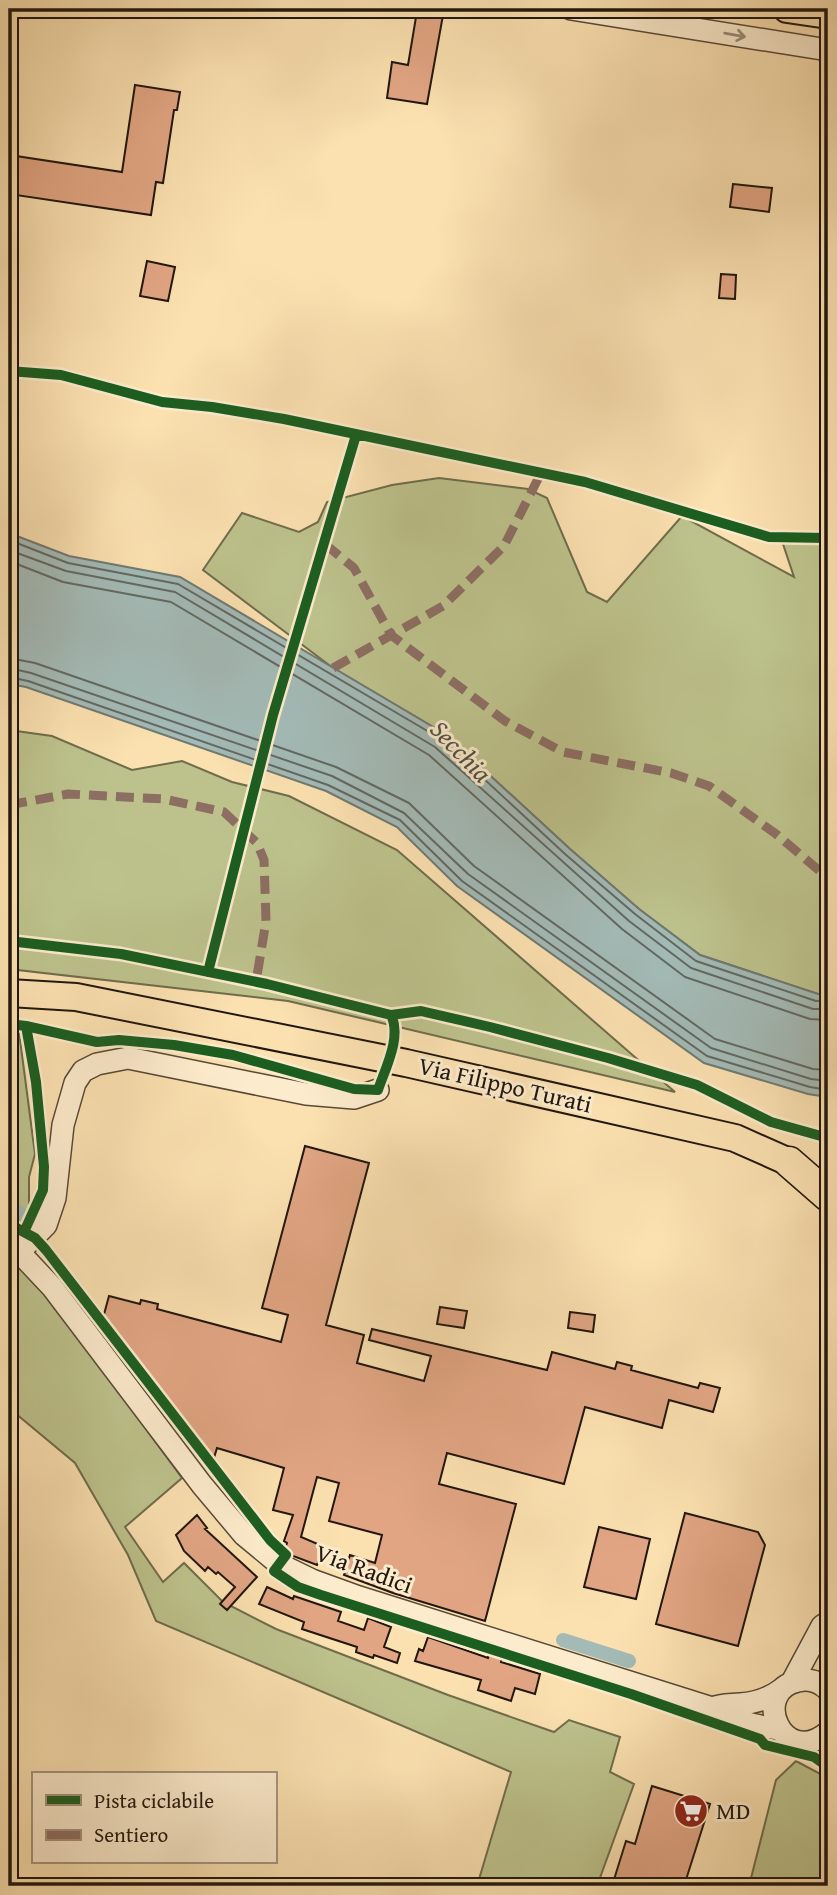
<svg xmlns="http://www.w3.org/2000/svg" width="837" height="1895" viewBox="0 0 837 1895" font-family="'Gentium Book Plus',serif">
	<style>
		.green { fill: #bdc28c; stroke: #6f6c4c; stroke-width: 2 }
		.water { fill: #a3bab6; stroke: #6f7972; stroke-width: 2 }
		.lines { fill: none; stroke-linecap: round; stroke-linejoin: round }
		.shore { stroke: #626862; stroke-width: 2 }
		.canal { stroke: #a3bab6; stroke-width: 14 }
		.building { fill: #e1a583; stroke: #21170d; stroke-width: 2 }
		.minor-casing { stroke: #584936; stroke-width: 24 }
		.major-casing { stroke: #21170d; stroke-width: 30 }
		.highway-casing { stroke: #21170d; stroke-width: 33 }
		.minor { stroke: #fcebcc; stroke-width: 21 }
		.major { stroke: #fbe0b0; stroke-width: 26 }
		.highway { stroke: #fbe0b0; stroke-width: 30 }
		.quiet { stroke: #8d6e63; stroke-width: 9; stroke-dasharray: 18 9; stroke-linecap: butt }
		.cycleway-casing { stroke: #fcebcc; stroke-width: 15 }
		.cycleway { stroke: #1b5e20; stroke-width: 10 }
		.oneway { stroke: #998c76 }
		.labels { text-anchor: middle; stroke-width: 6; stroke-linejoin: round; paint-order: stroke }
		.street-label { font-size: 24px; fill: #21170d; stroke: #fcebcc }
		.poi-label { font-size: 24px; fill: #21170d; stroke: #fcebcc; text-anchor: start }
		.water-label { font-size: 26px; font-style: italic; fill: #4e5048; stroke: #fcebcc }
	</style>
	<rect width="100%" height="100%" fill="#fbe0b0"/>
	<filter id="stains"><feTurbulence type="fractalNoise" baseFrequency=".00286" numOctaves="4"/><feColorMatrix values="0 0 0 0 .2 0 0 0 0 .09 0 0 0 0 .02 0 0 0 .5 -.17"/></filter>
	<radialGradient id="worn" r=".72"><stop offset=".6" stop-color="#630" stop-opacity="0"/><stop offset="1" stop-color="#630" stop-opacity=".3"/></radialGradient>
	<path class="green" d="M439 478 528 489 547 498 587 592 607 602 682 516 794 577 782 541H828V993L818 994 700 955 639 909 570 849 445 734 333 668 203 570 242 513 299 532 318 522 327 502 392 485Z
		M9 730 52 736 132 770 182 761 232 782 289 796 397 850 675 1092 288 1001 9 969Z
		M9 1032H19L35 1154 29 1177V1221L9 1212Z
		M9 1258 45 1291 182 1478 125 1527 163 1582 184 1563 223 1602 276 1629 448 1695 554 1732 569 1720 620 1737 610 1772 634 1784 597 1886H477L511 1772 156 1621 128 1555 75 1463 9 1408Z
		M796 1761 828 1778V1886H749L776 1780Z"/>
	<path class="water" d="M9 533 69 556 180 577 445 734 570 849 639 909 700 955 818 994 828 993V1097L808 1094 704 1063 457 886 397 827 326 791 26 687 9 684Z"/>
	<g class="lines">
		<path class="shore" d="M9 540 68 563 178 584 441 739 565 854 635 914 696 961 816 1001 828 1000
			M9 550 66 571 175 592 435 747 629 921 691 968 813 1009H828
			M9 561 63 582 171 602 429 755 622 929 685 977 810 1019 828 1020
			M9 658 35 663 336 767 409 803 474 866 715 1039 813 1069 828 1070
			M9 668 31 673 332 776 404 813 468 874 711 1048 811 1079 828 1081
			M9 677 28 681 328 785 400 820 462 881 707 1056 810 1087 828 1090"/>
		<path class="canal" d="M9 1205 24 1217
			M563 1640 629 1661"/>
	</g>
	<path class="building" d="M417 11 443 15 427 104 387 98 392 62 408 65Z
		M135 85 180 92 177 110H174L163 183 156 182 151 215 9 194V155L122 172Z
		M733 184 772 188 769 212 730 207Z
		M147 261 175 267 168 301 140 296Z
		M721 274 736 275 735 299 719 298Z
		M305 1146 369 1163 326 1325 364 1335 357 1363 424 1381 431 1356 369 1340 372 1329 547 1370 552 1352 615 1369 617 1362 632 1366 631 1370 698 1388 700 1383 720 1388 713 1412 669 1400 662 1428 585 1407 564 1484 447 1453 439 1484 516 1504 485 1621 393 1593 344 1575 350 1555 375 1563 382 1535 329 1521 339 1483 317 1477 301 1537 320 1545 323 1551 317 1565 293 1556 285 1549 287 1543 284 1541 293 1515 273 1510 284 1468 217 1448 213 1461 103 1318 109 1296 140 1304 141 1300 158 1304 157 1309 281 1342 288 1315 262 1308Z
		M440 1307 467 1311 464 1328 437 1324Z
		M570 1312 595 1315 593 1332 568 1328Z
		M685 1513 758 1532 765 1545 738 1646 656 1624Z
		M197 1515 207 1528 205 1529 257 1577 227 1610 220 1604 235 1587 218 1572 216 1574 208 1567 205 1571 184 1551 176 1535Z
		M599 1527 650 1539 636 1599 584 1587Z
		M267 1587 293 1599 294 1596 341 1612 338 1621 364 1630 368 1618 391 1627 384 1647 400 1653 397 1663 374 1655 373 1658 356 1652 357 1647 302 1629 304 1622 259 1604Z
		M428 1637 488 1658 489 1654 502 1658 501 1662 540 1674 535 1694 515 1688 511 1701 478 1690 481 1680 415 1661 419 1649 423 1651Z
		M652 1786 710 1804 684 1886H612L626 1841 635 1844Z"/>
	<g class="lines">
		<g class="minor-casing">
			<path id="minor" d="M571 9 828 50
				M9 1247 19 1252 52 1287 202 1485 244 1535 279 1564 312 1580 359 1597 712 1708C725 1720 762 1727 779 1729
				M19 1252 46 1225 55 1198 63 1125 75 1083 83 1071 97 1064 128 1058 306 1094 354 1098 378 1090
				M792 1682 822 1626 828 1622
				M828 1690C820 1682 809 1678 798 1681 750 1691 782 1770 828 1732
				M712 1708C722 1704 730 1705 740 1704 755 1703 770 1698 782 1689"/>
		</g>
		<g class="major-casing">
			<path id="major" d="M787 9 828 15
				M9 993 76 997 406 1063 735 1138 789 1162"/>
		</g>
		<g class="highway-casing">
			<path id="highway" d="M789 1162 828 1196"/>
		</g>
		<use href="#minor" class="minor"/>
		<use href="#major" class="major"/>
		<use href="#highway" class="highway"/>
		<path class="quiet" d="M325 544 354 568 391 635 505 721 563 752 671 773 709 786 776 834 828 878
			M333 668 443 606 504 546 541 473
			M9 805 68 794 164 799 224 812 257 843 264 860 266 921 256 982"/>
		<g class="cycleway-casing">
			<path id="cycleway" d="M9 371 61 375 162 402 212 407 284 419 585 482 769 537 828 538
				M9 941 121 954 267 984 391 1015 421 1011 490 1027 608 1058 697 1085 771 1122 828 1138
				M208 972 273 715 356 435
				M9 1024 26 1026 97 1042 119 1040 174 1045 233 1055 354 1089 378 1090C385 1069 402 1037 391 1015
				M9 1224 35 1238 46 1250 270 1540 286 1555 274 1571 298 1587 321 1595 631 1694 760 1739 765 1745 814 1757 828 1767
				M24 1232 43 1190 44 1167 36 1082 26 1026"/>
		</g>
		<use href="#cycleway" class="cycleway"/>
	</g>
	<defs><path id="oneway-shaft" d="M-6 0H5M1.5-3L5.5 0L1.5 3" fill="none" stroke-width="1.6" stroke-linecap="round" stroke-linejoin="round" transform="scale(1.75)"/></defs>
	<use class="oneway" href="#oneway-shaft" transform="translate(735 35) rotate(10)"/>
	<defs>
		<g id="supermarket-disc" transform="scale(1.75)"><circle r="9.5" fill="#8f2418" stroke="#fcebcc"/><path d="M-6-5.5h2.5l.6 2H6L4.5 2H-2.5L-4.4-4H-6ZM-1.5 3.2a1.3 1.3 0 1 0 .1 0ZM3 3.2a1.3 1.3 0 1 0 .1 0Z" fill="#fff"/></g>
	</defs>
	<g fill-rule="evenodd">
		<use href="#supermarket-disc" x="691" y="1811"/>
	</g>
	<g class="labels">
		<g class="street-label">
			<text transform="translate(505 1085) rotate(13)" y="8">Via Filippo Turati</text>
			<text transform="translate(364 1569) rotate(20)" y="8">Via Radici</text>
		</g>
		<g class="poi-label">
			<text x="716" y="1819">MD</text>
		</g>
		<g class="water-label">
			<text transform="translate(461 751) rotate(46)" y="9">Secchia</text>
		</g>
	</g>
	<rect width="837" height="1895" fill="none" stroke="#fbe0b0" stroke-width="35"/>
	<rect x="10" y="10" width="816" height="1874" fill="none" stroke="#21170d" stroke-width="3.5"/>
	<rect x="18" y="18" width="802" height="1860" fill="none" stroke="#21170d" stroke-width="2"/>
	<rect x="32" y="1772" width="245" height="91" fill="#fcebcc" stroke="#a49680" stroke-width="2"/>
	<rect x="46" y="1795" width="35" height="10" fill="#1b5e20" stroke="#a49680" stroke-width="2"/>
	<text x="94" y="1808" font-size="21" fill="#21170d">Pista ciclabile</text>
	<rect x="46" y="1830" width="35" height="10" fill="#8d6e63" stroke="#a49680" stroke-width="2"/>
	<text x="94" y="1842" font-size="21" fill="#21170d">Sentiero</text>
	<rect width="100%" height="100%" filter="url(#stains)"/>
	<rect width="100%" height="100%" fill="url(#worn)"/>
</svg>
